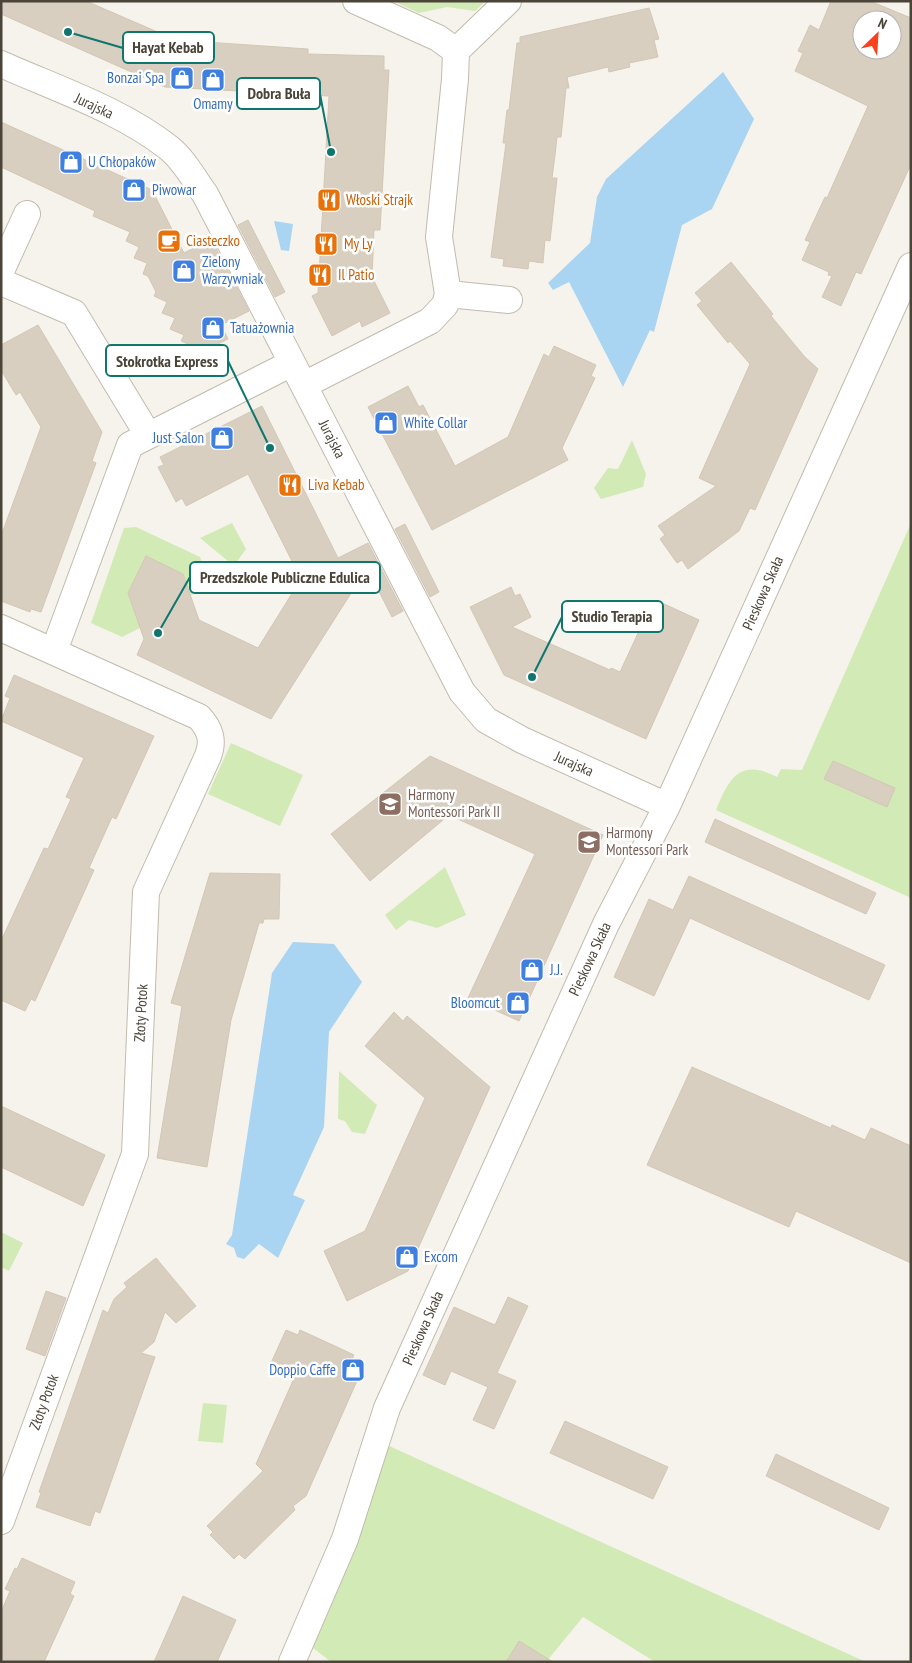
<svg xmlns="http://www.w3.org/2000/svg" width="912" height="1663" viewBox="0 0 912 1663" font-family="'PT Sans Narrow',sans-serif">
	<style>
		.green { fill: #d2eab5 }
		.water { fill: #a9d4f2 }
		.building { fill: #d8cfc1; stroke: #d3c7b4; fill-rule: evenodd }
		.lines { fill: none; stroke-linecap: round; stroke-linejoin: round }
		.minor-casing { stroke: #c2bbae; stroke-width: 28 }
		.minor { stroke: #fff; stroke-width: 26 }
		.labels { text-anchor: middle; stroke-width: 5; stroke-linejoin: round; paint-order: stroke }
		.shop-label { font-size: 15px; fill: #366cbe; stroke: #fff; text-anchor: start }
		.street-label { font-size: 15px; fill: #4b4439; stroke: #fff }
		.food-label { font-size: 15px; fill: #c56008; stroke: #fff; text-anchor: start }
		.education-label { font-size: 15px; fill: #785e54; stroke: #fff; text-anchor: start }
		.leader { fill: none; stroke: #0f766e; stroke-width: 2 }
		.callout-dot { fill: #0f766e; stroke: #fff; stroke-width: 2 }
		.callout { fill: #fff; stroke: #0f766e; stroke-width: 2 }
		.callout-label { font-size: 16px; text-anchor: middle; font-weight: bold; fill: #4b4439 }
	</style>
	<rect width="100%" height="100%" fill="#f6f3ec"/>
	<path class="green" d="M393 1H486L475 11 447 7 419 13Z
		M632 440 646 474 643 487 601 499 594 488 608 468 618 469Z
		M232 523 246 549 234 566 200 538Z
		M911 523V898L716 810C729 778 740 758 777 777L781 769 802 770Z
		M136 527 200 557 210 587 191 595 183 574 146 556 128 593 140 628 122 637 91 623 124 528Z
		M231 743 303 775 280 826 208 794Z
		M445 867 466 915 437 928 409 920 396 930 385 915Z
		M339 1071 377 1105 365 1134 352 1132 345 1121 338 1119Z
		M1 1232 23 1243 9 1271 1 1267Z
		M203 1403 227 1405 223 1443 198 1441Z
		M387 1445 866 1662H655L583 1617 546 1662H331L313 1648 364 1519Z"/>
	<path class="water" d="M723 72 754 119 712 209 682 225 654 332 650 330 623 387 569 282 553 290 548 283 590 243 597 197 606 179Z
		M274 221 293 224 289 251 281 250Z
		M293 942 334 944 362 982 329 1032 324 1127 293 1195 305 1200 278 1258 259 1244 244 1259 237 1257 234 1248 226 1244 232 1235 272 973Z"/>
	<path class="building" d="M1 1H86L176 40 308 49V54L384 56V70H389L380 230H374L372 277 390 313 362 327 360 321 332 336 312 296 318 293 329 96 165 87 1 14Z
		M831 1H870L911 18V164L861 274 856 272 841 306 822 297 832 276 828 275 829 272 802 260 810 242 805 240 825 197 827 198 868 106 795 71 803 53 798 51 810 25 819 30ZM862 20H892V50H862Z
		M649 8 659 39 654 40 658 57 629 63 630 67 609 72 608 67 567 77 569 88H566L561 137H557L555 155 552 178H557L550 241 545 240 543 263 529 261 528 269 503 266 504 259 491 257 506 143H503L507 110H509L517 43H520V37Z
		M1 122 152 190 184 253 211 239 249 311 221 325 228 339 204 351 181 341 184 335 170 329 175 318 162 313 167 302 154 296 156 292 148 276 143 274 147 263 134 258 139 247 126 241 130 232 93 216 95 211 1 167Z
		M248 220 285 292 275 297 238 225Z
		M731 262 773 314 771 316 804 356 818 369 755 510 750 508 739 531 688 569 682 560 677 563 660 539 665 535 658 526 716 486 699 478 750 364 730 341 728 343 697 305 702 301 695 293Z
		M38 325 102 432 92 461 96 463 41 612 31 609 30 612 1 601V536L41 427 20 392 16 395 1 370V345Z
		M554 346 596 365 591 376 595 378 562 448 568 460 432 530 368 407 408 386 419 407 423 405 455 466 508 437 544 354 549 357Z
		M262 406 338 558 368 543 403 611 392 617 367 568 271 719 137 655 144 639 128 593 146 556 183 574 199 620 258 648 301 579 248 474 186 506 182 498 176 502 158 467 164 465 160 457Z
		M405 524 439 592 430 597 395 529Z
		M511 587 515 596 520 594 531 617 512 627 610 670 611 668 620 672 646 616 655 619 662 603 699 620 646 739 504 675 470 607Z
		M14 675 154 736 116 819 112 817 89 868 94 870 35 1001 31 999 25 1011 1 1000V941L44 848 48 849 71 799 66 797 84 758 1 721 10 698 5 696Z
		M430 756 603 835 519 1021 468 998 535 854 449 815 370 881 331 834Z
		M833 761 895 788 887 807 824 779Z
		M715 819 876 893 866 914 705 842Z
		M210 873 280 874 279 919H264L263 923H259L231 1020 207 1167 157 1158 182 1006 171 1003Z
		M689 876 885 965 869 1000 690 918 654 996 614 977 649 899 673 910Z
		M394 1012 403 1021 407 1016 490 1087 408 1271 347 1301 324 1251 365 1231 425 1098 365 1046Z
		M692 1067 831 1128 832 1125 865 1140 871 1128 911 1146V1263L796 1211 789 1227 647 1165Z
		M1 1106 105 1155 83 1206 1 1167Z
		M156 1258 196 1306 176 1323 165 1312 154 1342 141 1353 155 1357 100 1513 95 1511 90 1526 36 1507 41 1493 39 1492 103 1310 108 1313 114 1299 127 1287 124 1283Z
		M46 1291 66 1298 45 1356 26 1349Z
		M508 1297 528 1306 497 1373 516 1381 494 1429 473 1420 488 1387 451 1371 445 1385 423 1375 454 1307 495 1325Z
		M286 1330 298 1335 300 1330 337 1347 354 1355 352 1359 364 1365 306 1496 293 1506 295 1510 245 1559 239 1554 234 1559 210 1535 213 1532 207 1526 263 1471 256 1464 296 1374 271 1363Z
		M565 1421 668 1467 653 1499 550 1453Z
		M776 1454 889 1508 879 1530 766 1476Z
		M22 1558 75 1582 70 1594 74 1596 44 1662H1V1612L10 1591 5 1589 15 1568 17 1569Z
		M183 1596 236 1620 217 1662H154Z
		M519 1641 553 1662H506Z"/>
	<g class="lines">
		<g class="minor-casing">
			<path id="minor" d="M356 1 438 38 456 51
				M1 64C57 89 121 110 169 148 184 160 194 179 205 194L462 692 486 720 522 740 667 806
				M1 271 27 214
				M1 282 74 313 148 435
				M448 294 509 300
				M304 385 430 321 445 305 448 294 439 237 455 79 456 51 508 1
				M1 628 199 717C210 729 214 740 208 756L146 892 135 1154 1 1521
				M54 651 130 445 292 363
				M292 1662 345 1539 387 1408 606 924 667 806 911 266"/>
		</g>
		<use href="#minor" class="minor"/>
	</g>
	<defs>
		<g id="shop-square" transform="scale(1.25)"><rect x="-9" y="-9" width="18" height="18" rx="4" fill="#3f7fe0" stroke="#fff"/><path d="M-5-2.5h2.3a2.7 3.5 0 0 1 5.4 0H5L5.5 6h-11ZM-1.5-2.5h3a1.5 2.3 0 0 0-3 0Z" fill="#fff"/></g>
		<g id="restaurant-square" transform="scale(1.25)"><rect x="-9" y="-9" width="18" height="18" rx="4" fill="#e8710a" stroke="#fff"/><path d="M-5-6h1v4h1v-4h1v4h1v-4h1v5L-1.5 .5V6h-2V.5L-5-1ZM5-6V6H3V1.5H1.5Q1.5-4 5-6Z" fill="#fff"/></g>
		<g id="cafe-square" transform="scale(1.25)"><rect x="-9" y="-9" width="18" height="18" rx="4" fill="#e8710a" stroke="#fff"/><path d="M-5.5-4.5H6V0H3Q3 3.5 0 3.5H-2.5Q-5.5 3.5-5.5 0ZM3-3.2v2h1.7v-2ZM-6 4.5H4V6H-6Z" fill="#fff"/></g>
		<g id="school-square" transform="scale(1.25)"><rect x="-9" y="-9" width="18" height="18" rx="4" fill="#8d6e63" stroke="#fff"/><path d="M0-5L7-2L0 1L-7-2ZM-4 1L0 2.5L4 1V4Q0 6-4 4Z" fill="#fff"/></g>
	</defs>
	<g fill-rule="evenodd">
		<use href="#shop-square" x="182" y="78"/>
		<use href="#shop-square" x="213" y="80"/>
		<use href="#shop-square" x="71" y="162"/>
		<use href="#shop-square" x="134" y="190"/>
		<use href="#restaurant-square" x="329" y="200"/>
		<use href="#cafe-square" x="169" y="241"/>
		<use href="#restaurant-square" x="326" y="244"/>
		<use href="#shop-square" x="184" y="271"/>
		<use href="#restaurant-square" x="320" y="275"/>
		<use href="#shop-square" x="213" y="328"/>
		<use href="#shop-square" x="386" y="423"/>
		<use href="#shop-square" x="222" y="438"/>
		<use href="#restaurant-square" x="290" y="485"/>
		<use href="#school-square" x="390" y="804"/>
		<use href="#school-square" x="589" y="842"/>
		<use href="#shop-square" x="532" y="970"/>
		<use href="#shop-square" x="518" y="1003"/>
		<use href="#shop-square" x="407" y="1257"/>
		<use href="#shop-square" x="353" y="1370"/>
	</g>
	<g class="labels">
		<g class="shop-label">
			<text x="164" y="83" text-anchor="end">Bonzai Spa</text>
			<text x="213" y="109" text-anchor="middle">Omamy</text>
			<text x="88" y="167">U Chłopaków</text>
			<text x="152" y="195">Piwowar</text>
			<text x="202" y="267">Zielony<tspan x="202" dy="17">Warzywniak</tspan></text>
			<text x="230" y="333">Tatuażownia</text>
			<text x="404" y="428">White Collar</text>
			<text x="204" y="443" text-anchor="end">Just Salon</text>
			<text x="550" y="975">J.J.</text>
			<text x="500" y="1008" text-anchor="end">Bloomcut</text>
			<text x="424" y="1262">Excom</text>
			<text x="336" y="1375" text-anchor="end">Doppio Caffe</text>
		</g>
		<g class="street-label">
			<text transform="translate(94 106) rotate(25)" y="5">Jurajska</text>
			<text transform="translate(332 439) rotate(63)" y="5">Jurajska</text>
			<text transform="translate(763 593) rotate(-66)" y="5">Pieskowa Skała</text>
			<text transform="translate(574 764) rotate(24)" y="5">Jurajska</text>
			<text transform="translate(590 959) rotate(-65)" y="5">Pieskowa Skała</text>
			<text transform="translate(141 1013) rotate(-87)" y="5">Złoty Potok</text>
			<text transform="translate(423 1328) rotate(-66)" y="5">Pieskowa Skała</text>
			<text transform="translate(44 1402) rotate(-70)" y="5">Złoty Potok</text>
		</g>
		<g class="food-label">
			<text x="346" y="205">Włoski Strajk</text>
			<text x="186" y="246">Ciasteczko</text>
			<text x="344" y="249">My Ly</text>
			<text x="338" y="280">Il Patio</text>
			<text x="308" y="490">Liva Kebab</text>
		</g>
		<g class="education-label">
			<text x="408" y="800">Harmony<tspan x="408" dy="17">Montessori Park II</tspan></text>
			<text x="606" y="838">Harmony<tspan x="606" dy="17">Montessori Park</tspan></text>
		</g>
	</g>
	<path class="leader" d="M68 32L123 48M331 152L320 94M270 448L228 361M158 633L190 577M532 677L562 617"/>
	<g class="callout-dot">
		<circle cx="68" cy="32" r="5"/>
		<circle cx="331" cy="152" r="5"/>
		<circle cx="270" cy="448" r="5"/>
		<circle cx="158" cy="633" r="5"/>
		<circle cx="532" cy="677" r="5"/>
	</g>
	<g class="callout">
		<rect x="123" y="32" width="91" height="31" rx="5"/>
		<rect x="237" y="78" width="83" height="31" rx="5"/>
		<rect x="106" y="345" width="122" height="31" rx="5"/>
		<rect x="190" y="562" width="190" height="31" rx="5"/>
		<rect x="562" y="601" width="101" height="31" rx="5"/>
	</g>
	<g class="callout-label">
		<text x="168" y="53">Hayat Kebab</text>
		<text x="279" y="99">Dobra Buła</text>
		<text x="167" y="367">Stokrotka Express</text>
		<text x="285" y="583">Przedszkole Publiczne Edulica</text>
		<text x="612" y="622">Studio Terapia</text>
	</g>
	<rect width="912" height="1663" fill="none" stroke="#4b4439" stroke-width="5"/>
	<g transform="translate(877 35) rotate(25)"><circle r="24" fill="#ffffff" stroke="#b7b4b0"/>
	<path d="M0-4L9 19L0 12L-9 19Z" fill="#fc3f1d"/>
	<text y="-8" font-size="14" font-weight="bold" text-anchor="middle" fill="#4b4439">N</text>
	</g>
</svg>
